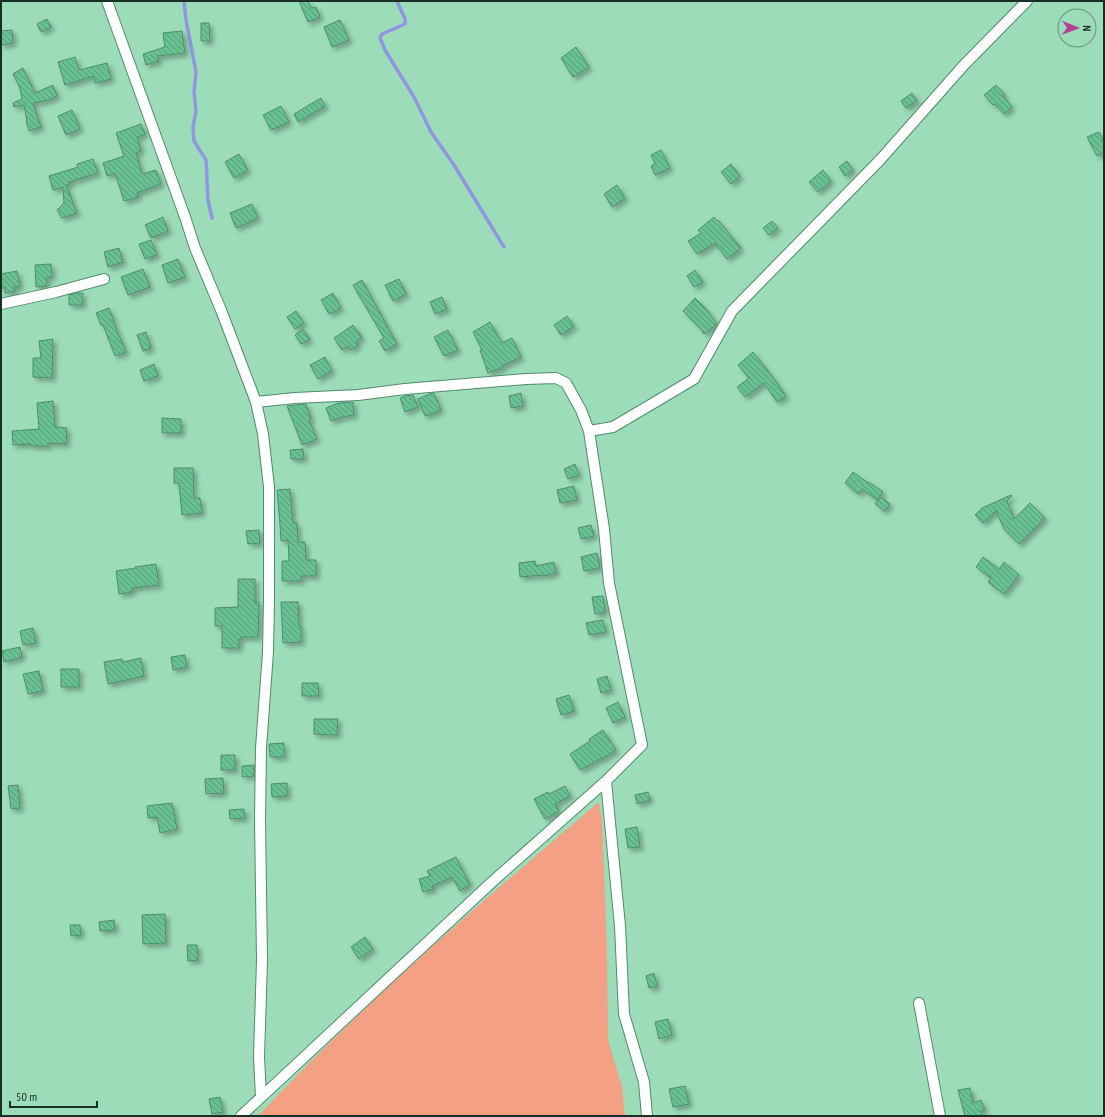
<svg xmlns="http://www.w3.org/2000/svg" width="1105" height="1117" viewBox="0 0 1105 1117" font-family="'PT Sans Narrow',sans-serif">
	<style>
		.grass { fill: #f3a085 }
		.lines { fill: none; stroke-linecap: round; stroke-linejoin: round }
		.stream { stroke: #9097e1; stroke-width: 3.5 }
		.building { fill: url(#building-back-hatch); stroke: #4f8d6c; filter: url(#shadow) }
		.minor-casing { stroke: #4f8c6c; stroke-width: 12 }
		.minor { stroke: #fff; stroke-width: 10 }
	</style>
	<defs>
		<pattern id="building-back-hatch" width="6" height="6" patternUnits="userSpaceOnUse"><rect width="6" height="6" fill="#69c193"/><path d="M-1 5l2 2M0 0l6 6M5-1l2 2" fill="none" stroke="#559d78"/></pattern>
		<filter id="shadow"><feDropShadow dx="3.5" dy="3.5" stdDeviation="2" flood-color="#0004"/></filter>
	</defs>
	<rect width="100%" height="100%" fill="#9cdcb8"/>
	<path class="grass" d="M599 802 602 820 607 951 608 1040 622 1087 625 1116H258C364 1003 481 902 599 802Z"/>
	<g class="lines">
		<path class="stream" d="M184 1 186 20 196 72 194 92 196 111 193 127 194 141 206 160 208 200 212 218
			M397 1 405 19V24L382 34 380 38 385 50 414 97 431 132 454 165 504 247"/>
	</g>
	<path class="building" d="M299 1H308L311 8 316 7 320 17 308 22Z
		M47 19 51 27 41 32 37 24Z
		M340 20 349 40 332 47 324 27Z
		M201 23H209L210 41H201Z
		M12 30 13 43 1 45V31Z
		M182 31 185 53 157 56 159 61 146 65 143 54 165 47 163 33Z
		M576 47 589 67 573 77 561 58Z
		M75 57 79 70 107 63 111 79 95 83 94 76 65 85 58 62Z
		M23 68 35 93 53 85 57 96 49 100 33 103 41 127 29 131 26 121H27L24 105 14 107 13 103 22 99 20 88 13 74Z
		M996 85 1005 95 1003 96 1012 107 1004 114 995 104 993 105 984 95Z
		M912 93 917 100 906 108 901 101Z
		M321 98 325 106 298 122 294 114Z
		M281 106 289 122 271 130 263 115Z
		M72 110 80 129 66 135 58 116Z
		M141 124 145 134 137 137 141 151 136 153 142 174 156 170 161 184 137 193 138 197 124 201 115 173 107 176 103 163 124 156 116 133Z
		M1099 132 1104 142V152L1097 156 1087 137Z
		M661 150 670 168 655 175 651 166 655 164 651 155Z
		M239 154 248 170 234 178 225 162Z
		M93 159 98 173 69 182 70 184 66 185 77 213 62 218 57 210 64 203 63 187 53 190 49 176 78 167 77 164Z
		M847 161 853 170 845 176 839 167Z
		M731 164 740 176 731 184 721 172Z
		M823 170 831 181 818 192 809 182Z
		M617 185 625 198 612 207 604 194Z
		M252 204 258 218 236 228 230 213Z
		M163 217 168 231 151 238 145 225Z
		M714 217 717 221 718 220 741 248 727 259 715 243 697 254 688 241 701 233 698 230Z
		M772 221 778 228 769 235 763 228Z
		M151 240 157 255 145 259 139 244Z
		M119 248 123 262 108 267 104 252Z
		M178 259 185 277 168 283 162 265Z
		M51 264 52 277 46 278 47 286 36 287 35 265Z
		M143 269 150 287 128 295 121 277Z
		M695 270 703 282 694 287 687 276Z
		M17 271 20 286 14 287 15 291 5 293V288H1V274Z
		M399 279 406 294 393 301 385 285Z
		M362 280 397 344 385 351 379 341 384 338 353 285Z
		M76 293H83L82 305H69V295Z
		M333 293 341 308 329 314 321 300Z
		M442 297 447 309 435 314 430 302Z
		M695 298 707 310 717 324 704 334 701 329 683 311Z
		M109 308 114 321H113L126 352 115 356 103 325H101L96 313Z
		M296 311 304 323 295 329 287 317Z
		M567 316 574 326 561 335 554 325Z
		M490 322 502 343 512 338 521 357 502 366V368L488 373 480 350H482L473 332Z
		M353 325 362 337 356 342 358 345 351 350 348 346 342 350 334 338Z
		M303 329 310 339 301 344 295 335Z
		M448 330 458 350 444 356 434 337Z
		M146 332 151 348 143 351 137 335Z
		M53 339 52 378 33 377V358H41L39 341Z
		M753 352 775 380 786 396 777 402 764 383 745 397 737 387 749 378 738 365Z
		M325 357 332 371 318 379 310 365Z
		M154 364 158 376 144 381 140 370Z
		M432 393H434L441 410 425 416 418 399Z
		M521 393 523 406 511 408 509 396Z
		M413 395 418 407 405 412 400 398 405 396Z
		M53 401 55 427 67 428 66 444 48 443V446H31V444L13 445 12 431 39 429 37 403Z
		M353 402 354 415 342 417 331 421 326 408 338 403Z
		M306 404 311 419 309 420 317 439 302 445 287 406Z
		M162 418 181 419V433H162Z
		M303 449 304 459H291L290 450Z
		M575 464 579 475 568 479 564 469Z
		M174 468H193L194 498H200L202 513 182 515 179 483H174Z
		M853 472 868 483 869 482 883 492 877 500 862 489 858 494 845 483Z
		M574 486 577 500 560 503 557 490Z
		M290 489 293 523H297L298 542H305L306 560H316V576H301V581H282V561H289L288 540 281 541 280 524 277 490Z
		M1011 495 1012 496 1007 501 1014 519 1030 503 1045 518 1019 544 1004 529 996 511 983 523 975 515 982 508Z
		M881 497 890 504 885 511 875 504Z
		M591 525 594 536 581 539 578 528Z
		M259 530 260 543 248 544 246 531Z
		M597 553 600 568 584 571 581 557Z
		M983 557 999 569 1004 562 1019 575 1004 594 988 582 991 578 976 567Z
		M535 561 536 566 554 562 556 573 544 576 543 575 520 577 519 563Z
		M156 564 159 585 132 588V592L119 594 116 571 136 568 135 567Z
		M238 579H255V602H259L258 637H241V639H239V648H222V626H215V608L238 607Z
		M603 596 605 612 595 614 592 597Z
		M281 602H298L299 626H301V642L283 643Z
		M603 620 606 632 589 635 586 623Z
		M33 628 36 643 23 645 20 631Z
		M20 647 22 657 4 662 2 651Z
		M185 655 187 667 173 670 171 657Z
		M141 658 144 676 108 684 104 662 122 659 123 662Z
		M61 669H79V687H61Z
		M39 671 43 691 28 694 23 674Z
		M607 676 611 690 601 693 597 679Z
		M302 683H318L319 696H302Z
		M569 695 574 711 561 715 556 699Z
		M618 702 625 717 613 723 606 708Z
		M314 719H338L337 735 314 734Z
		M603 730 616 750 602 759V758L580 770 570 754 590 741 589 739Z
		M284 743V757H270L269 744Z
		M221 755H235V770H221Z
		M254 765V776L242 777V766Z
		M223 778 224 793 206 794 205 779Z
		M287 783V796L272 797 271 784Z
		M18 785 20 808 11 809 8 786Z
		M565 786 570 796 555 804 559 811 545 819 534 799 548 792 549 794Z
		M648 792 650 800 637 804 635 795Z
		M172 803 177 829 160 833 157 817 148 818 147 806Z
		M244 809 245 818 230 819 229 810Z
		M637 827 640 847 628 848 625 829Z
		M456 857 464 873 470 884 460 891 452 877 432 886 433 889 423 892 419 879 430 876 427 871Z
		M165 914 166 943 143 944 142 915Z
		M114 920 115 930 100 931 99 922Z
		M70 925H80L81 935 71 936Z
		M365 937 373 949 359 959 351 947Z
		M187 945H197L198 960 188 961Z
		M654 973 657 986 649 988 646 976Z
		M668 1019 672 1035 659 1039 655 1022Z
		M685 1086 689 1104 673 1107 669 1089Z
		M970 1088 973 1103 981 1100 985 1110 980 1111 982 1116H965L958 1090Z
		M220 1097 223 1112 212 1114 209 1099Z"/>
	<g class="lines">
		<g class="minor-casing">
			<path id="minor" d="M107 1 185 217 195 248 221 310 256 402 263 434 269 487V600L268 652 261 748 260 819 262 960 259 1057 261 1097
				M1 304 56 292 104 279
				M256 402 295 398 358 395 405 389 526 379 556 378 566 383 581 410 589 431
				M606 781 611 833 620 926 624 1014 644 1082 647 1116
				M919 1003 940 1116
				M241 1116 492 882 606 781 642 745 609 583 604 529 589 431 613 427 694 379 732 311 880 160 964 65 1027 1"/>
		</g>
		<use href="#minor" class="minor"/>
	</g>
	<rect width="1105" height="1117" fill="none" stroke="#173023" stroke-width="4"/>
	<g transform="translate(1077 28) rotate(91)"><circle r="19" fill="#9cdcb8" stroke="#67977c"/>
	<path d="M0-3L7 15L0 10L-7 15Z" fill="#b53f97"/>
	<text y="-6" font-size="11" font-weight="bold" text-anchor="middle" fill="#173023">N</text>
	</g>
	<path d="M10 1101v6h87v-6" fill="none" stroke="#173023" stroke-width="2"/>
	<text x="16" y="1101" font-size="12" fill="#173023" stroke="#9cdcb8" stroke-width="3" paint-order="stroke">50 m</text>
</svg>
